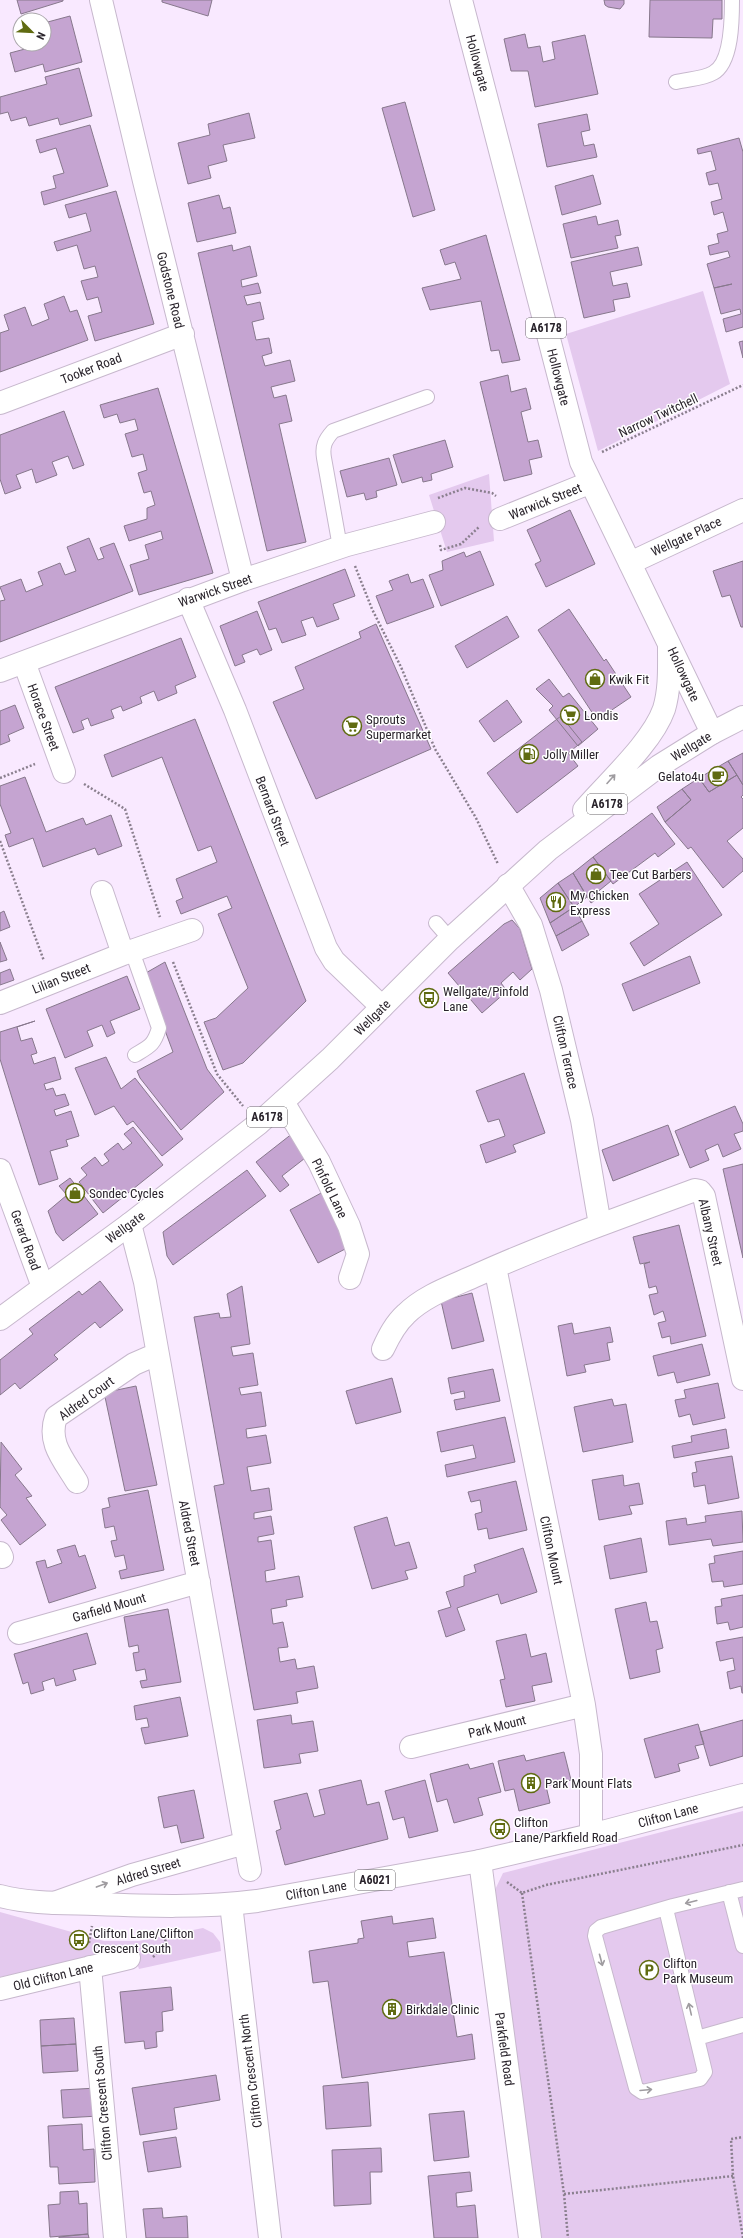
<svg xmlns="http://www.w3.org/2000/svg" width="743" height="2238" viewBox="0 0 743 2238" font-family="'Roboto Condensed',sans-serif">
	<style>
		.green { fill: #e4c9ee }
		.building { fill: #c5a4d1; stroke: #87788c }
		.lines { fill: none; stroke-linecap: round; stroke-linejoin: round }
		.service-casing { stroke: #c7b8cd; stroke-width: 16 }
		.minor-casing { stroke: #c7b8cd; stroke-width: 24 }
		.tertiary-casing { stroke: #c7b8cd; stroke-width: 24 }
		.primary-casing { stroke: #c7b8cd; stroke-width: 24 }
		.path { stroke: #8a7f8e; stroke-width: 2.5; stroke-dasharray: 2 2; stroke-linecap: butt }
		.service { stroke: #fff; stroke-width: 14 }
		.minor { stroke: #fff; stroke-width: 22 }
		.tertiary { stroke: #fff; stroke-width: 22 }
		.primary { stroke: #fff; stroke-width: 22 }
		.oneway { stroke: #9f9ca0 }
		.labels { text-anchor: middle; stroke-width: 3; stroke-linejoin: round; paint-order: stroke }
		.shield { fill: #fff; stroke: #6a666b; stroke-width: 1 }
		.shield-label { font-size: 12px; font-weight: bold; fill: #2a242c }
		.street-label { font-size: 13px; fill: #2a242c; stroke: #fff }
		.poi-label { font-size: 13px; fill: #2a242c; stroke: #fff; text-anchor: start }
	</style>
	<rect width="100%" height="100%" fill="#f9e9ff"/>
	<path class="green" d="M703 291 730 384 598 451 566 334Z
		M489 474 494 541 447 552 429 495Z
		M743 1811V2238H540L493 1894 503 1873Z
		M0 1912 104 1941H139L203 1928 213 1933 220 1942 221 1951 139 1969 132 1948 0 1977Z"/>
	<path class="building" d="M17 0H63V1L21 14Z
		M162 0H212L208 16 162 2Z
		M604 0H624V4L620 9 608 7 605 5Z
		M650 0H722V19H713L712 38 649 37Z
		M70 16 82 62 45 72 43 64 15 72 10 53 25 49 24 44H44V23Z
		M525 34 528 48 540 46 543 62 555 59 552 42 585 35 598 94 535 107 528 71H511L504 39Z
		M79 68 92 116 60 125 58 118 29 126 26 117 11 121 8 112 0 114V97L47 84 45 77Z
		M405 102 435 210 413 217 382 108Z
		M249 113 255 138 223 145 227 161 208 166 211 178 188 184 178 143 210 135 208 124Z
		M587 114 590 130 581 132 584 146 594 144 597 157 547 167 538 124Z
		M90 125 108 186 44 205 41 192 56 188 53 176 64 173 56 148 40 153 36 140Z
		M739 138 743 152V327L726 332 723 319 741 314 740 309 721 314 714 288 732 284 714 288 707 264 730 257 728 251 710 255 708 246 719 243 717 234 728 231 723 212 714 215 711 202 722 199 718 183 709 185 706 173 716 170 711 151 698 154 697 149Z
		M593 175 601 204 562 215 555 186Z
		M116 191 154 324 95 341 88 316 102 312 98 297 87 300 81 281 98 277 95 266 84 269 77 245 57 251 54 242 91 231 86 213 69 218 65 205Z
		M219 195 223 209 230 207 236 233 197 242 188 203Z
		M596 216 598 225 618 220 621 235 615 236 618 248 571 258 563 224Z
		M486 235 520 360 502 363 499 350 491 351 481 301 430 310 422 288 461 279 455 262 445 265 440 250Z
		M232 245 233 251 250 246 257 276 241 280 242 287 258 283 261 293 244 296 247 305 260 302 264 319 252 322 256 340 269 338 272 353 262 356 265 366 290 360 295 381 271 387 274 398 286 395 292 421 279 424 306 542 267 551 198 253Z
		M638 247 642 265 610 272 613 286 627 283 630 297 613 300 615 311 584 318 571 262Z
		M64 296 70 312 77 310 88 340 0 372V333L9 330 4 315 25 307 32 326 49 319 44 304Z
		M743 341V358L739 342Z
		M508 375 511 392 526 388 531 409 521 412 528 442 538 440 542 457 529 460 532 474 504 481 480 382Z
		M158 388 213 573 139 595 130 565 149 559 145 545 163 539 161 531 129 541 124 526 147 519V508L155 505 151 491 144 493 138 473 147 470 143 454 132 457 125 434 138 430 135 419 120 423 117 414 104 418 100 405Z
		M64 411 84 465 73 469 68 456 52 462 57 475 36 483 32 469 16 475 21 488 5 494 0 479V435Z
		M445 440 453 467 431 474 432 480 423 482 422 477 402 483 393 455Z
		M389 458 397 485 376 491 377 497 366 500 364 493 347 497 340 471Z
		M570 510 595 564 546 587 535 564 541 561 527 530Z
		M89 538 98 560 104 558 100 548 114 543 133 591 0 642V601L5 600 0 587 21 579 26 592 43 585 38 572 60 563 65 575 76 571 67 547Z
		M480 551 494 585 441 606 429 575 443 570 442 561 464 552 466 557Z
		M743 561V627H741L730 595 722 597 713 571Z
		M345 569 355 596 333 604 339 619 317 627 313 617 301 621 306 635 282 643 276 628 269 630 258 602Z
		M408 574 411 583 423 579 434 607 387 624 376 596 393 590 389 581Z
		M569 609 604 661 606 659 631 697 597 720 538 630Z
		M257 611 272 650 260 655 257 649 242 655 245 662 235 666 220 626Z
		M507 616 519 637 467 668 455 646Z
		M376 624 431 749 316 799 273 702 304 689 295 667 361 638 359 632Z
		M181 638 196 677 175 686 177 693 158 701 154 691 140 697 142 703 123 711 121 706 111 710 114 718 91 726 88 718 81 721 84 729 73 733 55 687Z
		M549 679 563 697 569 693 598 729 578 746 549 710 553 706 536 689Z
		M507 700 522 722 494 742 479 721Z
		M15 705 24 728 8 735 10 741 0 745V711Z
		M561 716 582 742 568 753 578 766 517 813 487 773Z
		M195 719 306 1001 243 1063 223 1070 204 1022 216 1018 248 988 218 914 232 908 227 896 181 914 176 901 183 898 176 879 217 862 211 846 198 851 162 757 112 777 104 755Z
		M743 753V785L728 761Z
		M728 761 737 775 709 792 699 778Z
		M737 775 743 785V795L741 797 743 799V828L727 841 743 859V871L723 888 691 847 688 849 665 822 691 800 682 789 699 778 709 792Z
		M25 777 46 832 83 818 86 825 111 815 122 846 98 855 95 848 43 867 33 838 9 847 5 835 11 833 0 804V786Z
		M682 789 691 800 665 822 657 807Z
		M652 813 675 844 658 857 655 853 613 884 593 857Z
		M593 857 611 881 595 894 598 898 591 903 573 873Z
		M687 862 722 915 644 966 630 943 659 924 639 894Z
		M573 873 587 897 574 907 558 883Z
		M558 883 574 907 550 923 540 898Z
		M574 907 582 921 556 936 550 923Z
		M4 911 10 927 0 931V913Z
		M512 920 520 929 532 969 520 980 513 972 501 983 507 991 482 1013 448 973 504 924Z
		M582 921 589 935 562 951 556 936Z
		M0 942 7 960 0 962Z
		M690 956 700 983 633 1011 622 984Z
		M165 962 207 1069 224 1092 181 1130 140 1078 137 1071 173 1052 144 974Z
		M10 969 14 980 0 985V973Z
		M127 976 140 1009 110 1021 115 1033 107 1037 102 1025 87 1031 93 1046 65 1058 46 1009Z
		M35 1021 17 1027 21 1041 32 1038 37 1053 31 1055 34 1064 55 1057 61 1079 44 1084 46 1090 53 1088 56 1096 65 1094 69 1105 54 1110 56 1116 71 1111 79 1136 66 1140 68 1146 50 1151 58 1179 39 1185 0 1059V1032Z
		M106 1057 121 1089 135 1078 183 1139 162 1156 133 1121 127 1125 114 1106 95 1115 75 1068Z
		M524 1073 545 1133 513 1145 516 1152 486 1163 480 1145 505 1136 499 1119 488 1122 476 1091Z
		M735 1106 743 1124V1131L734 1134 741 1149 723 1157 718 1144 705 1150 709 1160 690 1168 675 1131Z
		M668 1125 679 1155 613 1181 602 1150Z
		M133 1127 163 1165 103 1213 79 1182 87 1175 81 1168 95 1157 102 1166 109 1161 104 1154 118 1143 123 1150 132 1143 124 1134Z
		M293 1133 309 1155 282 1176 289 1185 280 1192 256 1162Z
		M743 1164V1258L723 1169Z
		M247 1170 266 1196 173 1265 167 1256 163 1232Z
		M70 1178 98 1214 63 1241 56 1233 48 1211 67 1195 59 1186Z
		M323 1192 351 1246 318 1263 290 1210Z
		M679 1225 706 1336 671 1344 670 1336 662 1338 658 1323 666 1321 663 1311 654 1315 649 1295 658 1293 656 1286 649 1288 644 1264 650 1262 640 1264 633 1237Z
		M100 1281 123 1310 100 1328 95 1322 54 1355 58 1359 20 1389 15 1383 0 1395V1360L33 1334 29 1329 79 1291 82 1295Z
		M242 1286 250 1344 231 1347 233 1356 253 1353 258 1385 239 1388 241 1395 261 1392 266 1426 246 1429 247 1438 266 1435 271 1463 247 1467 251 1491 269 1488 272 1510 254 1513V1519L271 1516 274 1534 258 1537V1542L271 1540 275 1569 265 1571 266 1582 299 1576 303 1597 286 1600 287 1606 271 1609 273 1624 283 1622 288 1647 278 1648 280 1662 295 1659 297 1669 314 1666 318 1688 296 1692 298 1703 254 1710 214 1486 224 1484 194 1317 219 1313 220 1318 231 1317 227 1294Z
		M472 1293 484 1341 452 1349 441 1301Z
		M572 1323 574 1334 610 1327 613 1342 607 1343 610 1360 584 1365 586 1372 567 1376 558 1326Z
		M702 1344 710 1375 677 1383 674 1372 658 1376 653 1356Z
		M493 1369 500 1401 456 1410 454 1400 465 1398 464 1391 451 1394 448 1378Z
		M392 1378 401 1412 356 1424 346 1391Z
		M718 1383 725 1418 693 1425 690 1414 679 1417 675 1400 686 1398 684 1390Z
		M136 1386 157 1485 125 1491 105 1397 112 1391Z
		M612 1399 614 1406 626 1404 633 1442 583 1452 574 1407Z
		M505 1417 515 1462 447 1477 445 1465 476 1458 473 1445 441 1452 437 1432Z
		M726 1429 729 1448 674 1458 672 1446 692 1442 691 1436Z
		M1 1442 22 1469 15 1475 32 1496 26 1498 46 1525 20 1545 1 1520 7 1515 0 1507Z
		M732 1456 739 1498 708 1504 705 1485 694 1487 692 1473 697 1472 695 1462Z
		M623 1475 624 1486 639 1483 643 1504 629 1506 632 1514 599 1520 592 1480Z
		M516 1481 527 1530 489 1539 487 1528 478 1530 475 1514 482 1512 480 1500 471 1502 468 1492Z
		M148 1490 164 1570 121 1579 119 1571 127 1569 124 1555 115 1557 111 1541 117 1540 114 1526 105 1528 102 1509 110 1507 108 1498Z
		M742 1511 743 1542 713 1546 711 1539 669 1545 666 1521 686 1518 687 1525 706 1522 705 1516Z
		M387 1517 395 1546 409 1542 417 1568 405 1571 408 1579 372 1589 354 1527Z
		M641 1538 647 1572 610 1579 604 1546Z
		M75 1545 79 1557 85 1555 96 1588 49 1603 36 1562 45 1560 47 1568 62 1563 57 1550Z
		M523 1548 537 1592 501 1604 498 1594 457 1608 465 1630 446 1637 438 1611 451 1607 446 1592 464 1586V1576L476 1572 474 1565Z
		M743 1551V1584L724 1587 723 1581 712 1582 709 1564 715 1563 714 1556Z
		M743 1595V1627L730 1630 728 1622 717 1624 715 1607 722 1606 721 1599Z
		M646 1602 650 1622 657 1621 663 1648 656 1650 660 1672 630 1679 615 1609Z
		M168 1609 181 1682 142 1688 140 1681 147 1680 145 1669 136 1671 133 1653 139 1652 138 1645 129 1647 124 1617Z
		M87 1633 96 1664 73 1670 76 1680 56 1686 54 1678 42 1682 44 1690 31 1694 28 1682 23 1684 14 1654Z
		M526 1634 531 1657 546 1653 552 1682 532 1686 535 1701 506 1707 500 1680 505 1679 496 1641Z
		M743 1637V1693H742L741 1686 730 1689 727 1672 735 1670 733 1658 720 1661 716 1642Z
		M180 1697 188 1736 145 1744 141 1728 149 1727 147 1718 136 1720 134 1706Z
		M291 1715 292 1724 313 1721 318 1751 299 1754 301 1763 264 1768 257 1720Z
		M743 1720V1756L710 1766 700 1732Z
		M698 1724 704 1744 695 1746 699 1758 678 1764 680 1771 655 1778 644 1739Z
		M564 1752 571 1780 546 1786 550 1803 519 1811 514 1789 505 1791 498 1761 524 1755 526 1761Z
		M493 1763 501 1792 478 1798 483 1815 454 1823 447 1799 437 1802 430 1774 468 1764 470 1769Z
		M361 1780 367 1805 379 1802 388 1839 285 1865 276 1831 281 1829 274 1801 307 1793 314 1817 325 1814 319 1790Z
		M425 1780 438 1831 409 1838 404 1817 393 1820 385 1791Z
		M194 1790 204 1838 181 1843 177 1825 164 1828 158 1797Z
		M392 1916 393 1924 433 1918 436 1938 407 1942 409 1957 444 1952 457 2037 472 2034 475 2059 342 2078 328 1981 313 1983 309 1951 358 1943V1939L364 1938 361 1921Z
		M171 1987 173 2010 162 2012 163 2031 156 2032 157 2047 145 2049 144 2041 125 2043 120 1992Z
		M74 2018 76 2044 41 2046 40 2020Z
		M76 2044 78 2071 43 2073 41 2046Z
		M216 2075 220 2100 174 2108 177 2129 140 2135 132 2088Z
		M368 2082 371 2126 326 2129 323 2086Z
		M97 2088 99 2116 63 2118 61 2090Z
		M464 2111 469 2157 434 2161 429 2114Z
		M82 2124 83 2150 94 2149 95 2182 59 2184 58 2167H50L48 2126Z
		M176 2137 181 2167 148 2172 143 2142Z
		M381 2148 382 2172H370L371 2204 334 2206 332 2150Z
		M470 2172 472 2191 456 2193 457 2207 475 2205 478 2238H434L428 2176Z
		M78 2191 79 2204 87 2203 88 2234 50 2237 48 2205 60 2204V2192Z
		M162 2208 163 2218 187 2216 188 2238H146L143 2209Z
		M88 2234 89 2238H59V2237Z"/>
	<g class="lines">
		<g class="service-casing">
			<path id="service" d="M676 82C687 79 703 79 713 73 732 63 732 19 732 0
				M340 547 324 458C322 446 325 440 333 431L427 397
				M436 923 450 939
				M132 951 159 1028C154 1045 150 1046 135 1055
				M729 1892 743 1946
				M666 1909 705 2072 700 2079 642 2092 636 2088 595 1936 596 1931 601 1927 673 1906 743 1889
				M697 2038 743 2025"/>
		</g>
		<g class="minor-casing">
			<path id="minor" d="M101 0 144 181 243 580
				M0 403 183 334
				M500 519 589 483
				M630 563 743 510
				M188 599 235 710 326 948 334 961 382 1007
				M24 662 64 772
				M0 671 243 580 347 545 434 522
				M508 885 531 925 551 990 582 1120 600 1225
				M102 892 123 954
				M0 1003 123 954 192 930
				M283 1102 319 1162 349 1226 358 1254 350 1278
				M0 1170 43 1287
				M130 1224 145 1282 250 1870
				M495 1267 584 1705 591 1754V1835
				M383 1349C389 1336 395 1324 406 1314 425 1295 453 1286 477 1275 548 1243 622 1217 695 1190L700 1191 704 1196 743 1379
				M77 1482C64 1460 47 1443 56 1417L134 1364 157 1354
				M0 1553 2 1557
				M19 1633 199 1582
				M411 1747 584 1705
				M480 1861 530 2238
				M54 1903 132 1875 245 1843
				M231 1904 270 2238
				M90 1967 115 2238
				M0 1989 129 1958"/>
		</g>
		<g class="tertiary-casing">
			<path id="tertiary" d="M712 733 743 717"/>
		</g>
		<g class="primary-casing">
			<path id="primary" d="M584 810C608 782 652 743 664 709 670 689 669 668 669 647
				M0 1319 130 1224 258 1124 330 1059 450 939 548 850 659 766 712 733 581 462 461 0
				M0 1896C31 1904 63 1903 95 1904 148 1906 203 1908 257 1901L480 1861 591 1835 743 1795"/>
		</g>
		<path class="path" d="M602 452 743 385
			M438 498 465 488 492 493 496 496
			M440 545 441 550 461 544 479 527
			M355 566 372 609 401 667 435 749 476 818 498 864
			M0 778 35 764
			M84 784 125 809 160 917
			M0 841 44 961
			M173 962 217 1074 243 1106
			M507 1882 522 1893 546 1885 743 1845
			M522 1893 564 2194 568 2238
			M89 1943 92 1926
			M153 1957 162 1948 170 1930
			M564 2194 733 2176
			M743 2238 733 2176 731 2139 743 2137"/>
		<use href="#service" class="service"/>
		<use href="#minor" class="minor"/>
		<use href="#tertiary" class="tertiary"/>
		<use href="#primary" class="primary"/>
	</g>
	<defs><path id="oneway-shaft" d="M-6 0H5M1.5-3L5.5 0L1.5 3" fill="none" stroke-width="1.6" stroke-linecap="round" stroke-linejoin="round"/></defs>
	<g class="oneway">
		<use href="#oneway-shaft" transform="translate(611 779) rotate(-48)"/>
		<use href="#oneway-shaft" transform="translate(102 1885) rotate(-20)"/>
		<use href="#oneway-shaft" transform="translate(691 1902) rotate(166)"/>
		<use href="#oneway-shaft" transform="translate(601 1960) rotate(75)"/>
		<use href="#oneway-shaft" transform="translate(690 2009) rotate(-103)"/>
		<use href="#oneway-shaft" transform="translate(646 2090) rotate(-5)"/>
	</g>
	<defs>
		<g id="shop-ring" transform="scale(1)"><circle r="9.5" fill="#fff" stroke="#606b11" stroke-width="1.5"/><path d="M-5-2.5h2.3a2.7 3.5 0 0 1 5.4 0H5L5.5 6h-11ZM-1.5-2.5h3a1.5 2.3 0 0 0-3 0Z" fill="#606b11"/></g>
		<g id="supermarket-ring" transform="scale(1)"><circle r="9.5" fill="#fff" stroke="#606b11" stroke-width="1.5"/><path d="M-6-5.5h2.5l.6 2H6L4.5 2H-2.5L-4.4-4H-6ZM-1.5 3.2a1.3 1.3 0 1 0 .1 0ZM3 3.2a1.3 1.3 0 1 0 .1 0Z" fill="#606b11"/></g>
		<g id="fuel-ring" transform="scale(1)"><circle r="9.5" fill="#fff" stroke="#606b11" stroke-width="1.5"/><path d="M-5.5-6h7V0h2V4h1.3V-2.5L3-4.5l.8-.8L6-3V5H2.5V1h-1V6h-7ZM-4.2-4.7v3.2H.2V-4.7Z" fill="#606b11"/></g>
		<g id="cafe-ring" transform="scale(1)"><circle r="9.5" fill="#fff" stroke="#606b11" stroke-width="1.5"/><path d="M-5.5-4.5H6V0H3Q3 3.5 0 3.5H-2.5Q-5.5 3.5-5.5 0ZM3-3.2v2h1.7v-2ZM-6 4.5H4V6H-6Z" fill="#606b11"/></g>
		<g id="restaurant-ring" transform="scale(1)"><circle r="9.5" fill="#fff" stroke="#606b11" stroke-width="1.5"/><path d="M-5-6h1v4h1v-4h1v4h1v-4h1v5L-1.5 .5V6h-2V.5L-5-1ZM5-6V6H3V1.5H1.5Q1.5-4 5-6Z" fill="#606b11"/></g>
		<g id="bus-ring" transform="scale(1)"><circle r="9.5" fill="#fff" stroke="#606b11" stroke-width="1.5"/><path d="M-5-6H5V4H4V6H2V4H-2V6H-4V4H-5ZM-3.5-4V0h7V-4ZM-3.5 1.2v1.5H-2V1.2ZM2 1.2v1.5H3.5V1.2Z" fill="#606b11"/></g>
		<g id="building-ring" transform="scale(1)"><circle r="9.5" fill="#fff" stroke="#606b11" stroke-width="1.5"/><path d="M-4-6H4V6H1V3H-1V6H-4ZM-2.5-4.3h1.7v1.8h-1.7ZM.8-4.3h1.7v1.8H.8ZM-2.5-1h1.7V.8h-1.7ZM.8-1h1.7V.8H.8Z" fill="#606b11"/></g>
		<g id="parking-ring" transform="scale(1)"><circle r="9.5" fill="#fff" stroke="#606b11" stroke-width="1.5"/><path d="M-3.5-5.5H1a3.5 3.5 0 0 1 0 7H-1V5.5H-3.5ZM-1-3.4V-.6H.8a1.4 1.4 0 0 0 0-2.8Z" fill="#606b11"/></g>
	</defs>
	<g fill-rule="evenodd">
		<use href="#shop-ring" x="595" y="679"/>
		<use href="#supermarket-ring" x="570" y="715"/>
		<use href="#supermarket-ring" x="352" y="726"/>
		<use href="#fuel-ring" x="529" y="754"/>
		<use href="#cafe-ring" x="718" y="776"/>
		<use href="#shop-ring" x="596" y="874"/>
		<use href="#restaurant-ring" x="556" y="902"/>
		<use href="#bus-ring" x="429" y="998"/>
		<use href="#shop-ring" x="75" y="1193"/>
		<use href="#building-ring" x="531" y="1783"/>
		<use href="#bus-ring" x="500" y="1829"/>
		<use href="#bus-ring" x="79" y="1940"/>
		<use href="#parking-ring" x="649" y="1970"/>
		<use href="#building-ring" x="392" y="2009"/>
	</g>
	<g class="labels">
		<g class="shield">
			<rect x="526" y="318" width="40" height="20" rx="3"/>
			<rect x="587" y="794" width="40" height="20" rx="3"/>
			<rect x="247" y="1107" width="40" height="20" rx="3"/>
			<rect x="355" y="1870" width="40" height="20" rx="3"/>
		</g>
		<g class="shield-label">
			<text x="546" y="332">A6178</text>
			<text x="607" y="808">A6178</text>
			<text x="267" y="1121">A6178</text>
			<text x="375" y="1884">A6021</text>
		</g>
		<g class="street-label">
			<text transform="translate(478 63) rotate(75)" y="5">Hollowgate</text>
			<text transform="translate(171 290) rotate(76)" y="5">Godstone Road</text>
			<text transform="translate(91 368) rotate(-21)" y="5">Tooker Road</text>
			<text transform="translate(559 377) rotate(76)" y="5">Hollowgate</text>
			<text transform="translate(658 415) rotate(-25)" y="5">Narrow Twitchell</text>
			<text transform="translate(545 501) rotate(-22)" y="5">Warwick Street</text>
			<text transform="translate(686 536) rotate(-25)" y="5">Wellgate Place</text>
			<text transform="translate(215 590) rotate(-19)" y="5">Warwick Street</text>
			<text transform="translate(684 674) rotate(65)" y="5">Hollowgate</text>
			<text transform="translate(44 717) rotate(70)" y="5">Horace Street</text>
			<text transform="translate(691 746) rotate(-31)" y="5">Wellgate</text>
			<text transform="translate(273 811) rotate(69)" y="5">Bernard Street</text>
			<text transform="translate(61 978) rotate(-22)" y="5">Lilian Street</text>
			<text transform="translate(372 1017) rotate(-45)" y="5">Wellgate</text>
			<text transform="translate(566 1052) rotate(77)" y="5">Clifton Terrace</text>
			<text transform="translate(330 1188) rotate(64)" y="5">Pinfold Lane</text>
			<text transform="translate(125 1227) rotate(-36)" y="5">Wellgate</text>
			<text transform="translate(711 1232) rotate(77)" y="5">Albany Street</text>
			<text transform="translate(26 1240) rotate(70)" y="5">Gerard Road</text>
			<text transform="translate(86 1398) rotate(-36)" y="5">Aldred Court</text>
			<text transform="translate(190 1533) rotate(79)" y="5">Aldred Street</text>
			<text transform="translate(552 1550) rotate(78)" y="5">Clifton Mount</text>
			<text transform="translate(109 1607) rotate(-16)" y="5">Garfield Mount</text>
			<text transform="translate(497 1726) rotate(-14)" y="5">Park Mount</text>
			<text transform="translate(668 1815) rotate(-15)" y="5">Clifton Lane</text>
			<text transform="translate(148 1871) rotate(-17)" y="5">Aldred Street</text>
			<text transform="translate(316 1890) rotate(-10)" y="5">Clifton Lane</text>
			<text transform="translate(53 1976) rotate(-14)" y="5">Old Clifton Lane</text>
			<text transform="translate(505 2049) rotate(82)" y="5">Parkfield Road</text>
			<text transform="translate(250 2071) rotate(-97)" y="5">Clifton Crescent North</text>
			<text transform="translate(102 2103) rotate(-95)" y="5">Clifton Crescent South</text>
		</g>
		<g class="poi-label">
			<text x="609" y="684">Kwik Fit</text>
			<text x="584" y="720">Londis</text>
			<text x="366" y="724">Sprouts<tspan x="366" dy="15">Supermarket</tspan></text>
			<text x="543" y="759">Jolly Miller</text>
			<text x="704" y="781" text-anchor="end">Gelato4u</text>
			<text x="610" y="879">Tee Cut Barbers</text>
			<text x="570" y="900">My Chicken<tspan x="570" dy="15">Express</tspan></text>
			<text x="443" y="996">Wellgate/Pinfold<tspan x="443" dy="15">Lane</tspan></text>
			<text x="89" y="1198">Sondec Cycles</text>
			<text x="545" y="1788">Park Mount Flats</text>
			<text x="514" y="1827">Clifton<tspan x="514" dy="15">Lane/Parkfield Road</tspan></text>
			<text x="93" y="1938">Clifton Lane/Clifton<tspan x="93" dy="15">Crescent South</tspan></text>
			<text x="663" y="1968">Clifton<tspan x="663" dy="15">Park Museum</tspan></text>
			<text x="406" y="2014">Birkdale Clinic</text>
		</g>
	</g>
	<g transform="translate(32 32) rotate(114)"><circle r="19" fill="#ffffff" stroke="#aaa7ab"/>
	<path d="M0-3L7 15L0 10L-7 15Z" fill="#606b11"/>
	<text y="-6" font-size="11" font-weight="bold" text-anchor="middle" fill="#2a242c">N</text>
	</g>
</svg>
